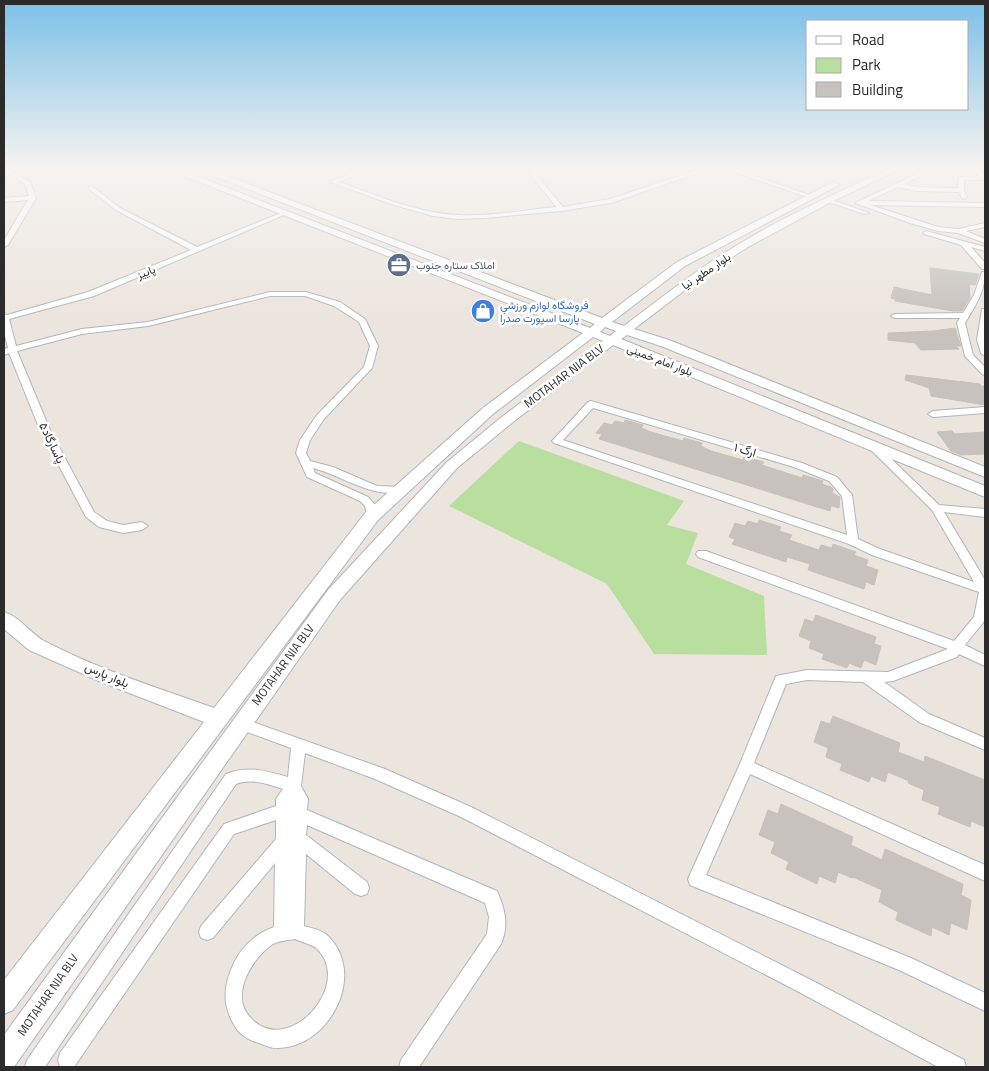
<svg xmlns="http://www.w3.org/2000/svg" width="989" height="1071" viewBox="0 0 989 1071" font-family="'Titillium Web',Vazirmatn,sans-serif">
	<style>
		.green { fill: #b8df9e }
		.building { fill: #c7c2bd; stroke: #c7c1b8 }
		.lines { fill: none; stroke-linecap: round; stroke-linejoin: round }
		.street-casing { stroke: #b1b5bd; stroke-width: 2 }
		.secondary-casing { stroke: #b1b5bd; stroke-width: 2 }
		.street { fill: #fff; fill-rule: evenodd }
		.secondary { fill: #fff; fill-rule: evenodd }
		.labels { text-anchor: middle; stroke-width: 5; stroke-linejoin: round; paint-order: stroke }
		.far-service-label { font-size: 11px; fill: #4e5e75; stroke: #fff; text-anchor: start }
		.far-street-label { font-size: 11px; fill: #2b2b2b; stroke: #fff }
		.far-shop-label { font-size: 11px; fill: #366cbe; stroke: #fff; text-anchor: start }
		.street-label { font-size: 12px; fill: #2b2b2b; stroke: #fff }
	</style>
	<rect width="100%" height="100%" fill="#ece5de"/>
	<path class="green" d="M519 441 684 501 667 525 698 533 686 564 764 596 767 655 654 654 607 584 449 506Z"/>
	<path class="building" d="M930 268 979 274 975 285 969 284 970 298 962 311H953L895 301V299L891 298 894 287 932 295Z
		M955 328 961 346H956L959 349 921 350 915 343 888 340V333L933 331Z
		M906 375 980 384 981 386H985V405L931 396 929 388 905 380Z
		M625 420 643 425 641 428 651 432 683 441 684 438 702 443 701 446 711 451 743 460 744 457 764 462 762 465 802 478 803 475 823 481 822 484 831 487 833 489 832 493 840 497 839 508 831 506 830 511 599 439 602 434 596 433 604 423 612 425 615 421 624 423Z
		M952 431 955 434 985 432V454L961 455 951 451 937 432Z
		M759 520 781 527 779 531 792 535 789 540 819 550 821 545 832 548 833 544 856 552 854 555 868 560 866 566 878 570 874 585 866 582 864 589 808 570 810 564 787 557 786 562 732 544 735 539 729 537 735 523 745 526 748 521 758 524Z
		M816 615 876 637 874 644 881 646 876 665 864 660 861 668 849 663 847 668 822 659 824 654 809 648 811 641 799 636 805 619 813 622Z
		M833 716 900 743 898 752 924 762 925 756 985 780V827L971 821 970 827 938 814 940 807 922 800 924 790 908 783 909 781 888 772 885 782 871 776 869 782 840 770 842 764 826 757 828 748 814 742 821 721 830 724Z
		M781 804 853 837 851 845 882 860 885 849 963 884 961 895 971 900 967 930 951 923 949 935 932 927 931 936 896 920 898 912 879 902 882 890 853 877 852 878 838 872 835 883 819 876 817 884 786 869 789 862 771 853 775 842 759 835 768 810 778 814Z"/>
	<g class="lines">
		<g class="street-casing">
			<path id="street" d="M365 167H374L339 182C377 195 416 213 457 215 490 217 524 210 556 207L534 179 528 167H534L539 178 563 207 610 199 706 167H715L611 203 561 211 484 218 457 219 433 216 394 205 330 182Z
				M720 167H729L812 196 807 197Z
				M932 167H940L904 184 916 187 958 188 959 177 979 176 970 167H976L985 176V180H964V190L967 197 964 199 962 198 959 192 916 191 898 187 868 201 985 203V207L870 205 938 227 959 229 985 223V227L966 231 985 239V243L958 233 938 231 910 223 855 203Z
				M4 170 11 171 30 182 36 198 8 245 4 247V240L28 200 4 202V198L29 196 25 184 8 174H4Z
				M89 187H93L120 208 197 247 281 213 286 214 94 296 9 319 16 346 82 329 148 322 270 292H306L340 302 365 319 378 346 372 368 324 419 310 440 306 453 310 461 333 467 377 486 406 487 407 489 406 491C373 500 344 476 313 468L315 473 368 497 375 505 377 516 372 520 368 519 365 506 360 501 307 477 296 453 300 440 317 415 364 367 370 346 359 322 334 306 305 296H270L148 326 82 334 17 351 50 430 94 512 107 521 123 525 142 522 148 526 142 530 123 533 99 527 86 517 40 430 9 353 4 355V349L8 348 4 332V314L7 315 88 292 191 250 116 210 89 189Z
				M826 199H830L869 213 864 214 826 201Z
				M926 231 985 247V251L971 247 985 263V269H982L961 245 924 234 923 233Z
				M982 272H985C985 292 975 306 965 323L973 355 985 367V375L982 374 965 356 957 323 960 318H895L891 316 895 314 963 313 974 295Z
				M982 309H985V356L981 353 977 340Z
				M591 401 802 463 837 477 852 495 858 539 880 549 974 582 932 510 868 447 869 445H877L939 505 985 509V517L944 512 985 580V620L965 645 985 655V666L959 654 957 657 893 681 884 682 929 714 985 738V750L919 722 863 682 807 680 786 684 754 763 985 865V881L750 774 706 875 911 958 985 993V1011L899 970 690 885 688 879 739 766 776 676 807 670 888 672 948 649 698 557 696 554 698 551H706L954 641 974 617 979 592 872 555 849 544 554 443 552 441 554 439 588 402ZM593 408 794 467 829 481 842 496 847 535 563 440Z
				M985 407V413L933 417 928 414 933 411Z
				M241 718 385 769 471 807 811 980 964 1060 966 1067H938L799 992 461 817 375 779 305 753 301 786 308 799 307 810 497 891C505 909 509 925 501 944L419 1067H399L401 1060 487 934 489 917 485 903 307 825 306 835 367 882 369 888 367 894 361 896 355 894 306 854 304 926C311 928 322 930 328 936 367 974 330 1047 278 1048 272 1049 265 1045 259 1043 248 1040 238 1034 233 1023 222 1003 224 985 233 965 241 947 255 934 274 927L275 863 213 938 207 940 201 938 199 932 201 926 276 839V820L234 834 74 1067H60L58 1060 60 1053 224 824 276 806V799L283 789C268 784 251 778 236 784L45 1067H25L27 1060 226 774C248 765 266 771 288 777L291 748 236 728 234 724 236 720ZM295 939C301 942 311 944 316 948 356 984 286 1061 249 1016 230 994 253 957 273 944 279 941 288 940 295 939Z"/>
		</g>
		<g class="secondary-casing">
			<path id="secondary" d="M161 167H173L590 328 595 324 191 167H203L602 318 677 262 831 183 834 182 839 185 685 266 612 322 624 326C662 297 699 268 739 244 788 214 841 191 894 167H905L831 202 748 247 706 274 634 329 669 340 985 467V477L661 346 627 335 621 339 985 486V497L613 345 513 422 457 468 340 600 14 1067H4V1035L328 590 447 462 503 416 603 341 593 337 493 414 378 520 13 1010 4 1014V980L204 722 101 682 29 650 4 629V612C20 617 30 633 44 641 97 669 158 688 214 708L366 512 483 408 583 333ZM605 327 616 331 610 336 600 332Z"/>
		</g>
		<use href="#street" class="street"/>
		<use href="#secondary" class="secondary"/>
	</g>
	<linearGradient id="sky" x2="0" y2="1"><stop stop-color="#7bc0e8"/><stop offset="0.53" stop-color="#f6f3f0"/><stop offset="1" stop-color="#f6f3f0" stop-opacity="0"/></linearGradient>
	<rect width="989" height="317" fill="url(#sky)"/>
	<defs>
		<g id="office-disc" transform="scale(1.25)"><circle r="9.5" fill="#5c6f8a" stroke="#fff"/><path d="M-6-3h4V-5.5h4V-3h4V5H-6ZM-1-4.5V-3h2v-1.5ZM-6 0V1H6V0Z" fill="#fff"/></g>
		<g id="shop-disc" transform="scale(1.25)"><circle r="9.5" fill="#3f7fe0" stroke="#fff"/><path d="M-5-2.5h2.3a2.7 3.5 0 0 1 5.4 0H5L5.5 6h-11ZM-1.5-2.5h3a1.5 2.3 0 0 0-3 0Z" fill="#fff"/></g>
	</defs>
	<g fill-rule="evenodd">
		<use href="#office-disc" x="399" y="265"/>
		<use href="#shop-disc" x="483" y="311"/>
	</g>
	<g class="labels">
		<g class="far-service-label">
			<text x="416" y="269">املاک ستاره جنوب</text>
		</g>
		<g class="far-street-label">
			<text transform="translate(706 271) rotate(-34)" y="4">بلوار مطهر نیا</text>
			<text transform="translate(146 272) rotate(-22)" y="4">پاییز</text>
			<text transform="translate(660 360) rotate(21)" y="4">بلوار امام خمینی</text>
		</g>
		<g class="far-shop-label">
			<text x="500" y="309">فروشگاه لوازم ورزشي<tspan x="500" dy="13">پارسا اسپورت صدرا</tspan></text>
		</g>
		<g class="street-label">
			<text transform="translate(564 376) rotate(-37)" y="4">MOTAHAR NIA BLV</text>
			<text transform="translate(52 443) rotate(64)" y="4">پاسارگاد۵</text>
			<text transform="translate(745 450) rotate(16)" y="4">ارگ ۱</text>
			<text transform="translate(283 665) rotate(-54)" y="4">MOTAHAR NIA BLV</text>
			<text transform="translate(107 675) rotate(23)" y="4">بلوار پارس</text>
			<text transform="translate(48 995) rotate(-55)" y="4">MOTAHAR NIA BLV</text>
		</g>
	</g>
	<rect width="989" height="1071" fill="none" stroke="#2b2b2b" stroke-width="10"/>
	<rect x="806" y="20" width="162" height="90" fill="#ffffff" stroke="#aaaaaa"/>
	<rect x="816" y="36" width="25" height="8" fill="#ffffff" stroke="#aaaaaa"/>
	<text x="852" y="45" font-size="15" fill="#2b2b2b">Road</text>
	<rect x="816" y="58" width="25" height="15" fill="#b8df9e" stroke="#aaaaaa"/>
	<text x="852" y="70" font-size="15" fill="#2b2b2b">Park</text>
	<rect x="816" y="82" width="25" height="15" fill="#c7c2bd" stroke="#aaaaaa"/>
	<text x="852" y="95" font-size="15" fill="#2b2b2b">Building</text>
</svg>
